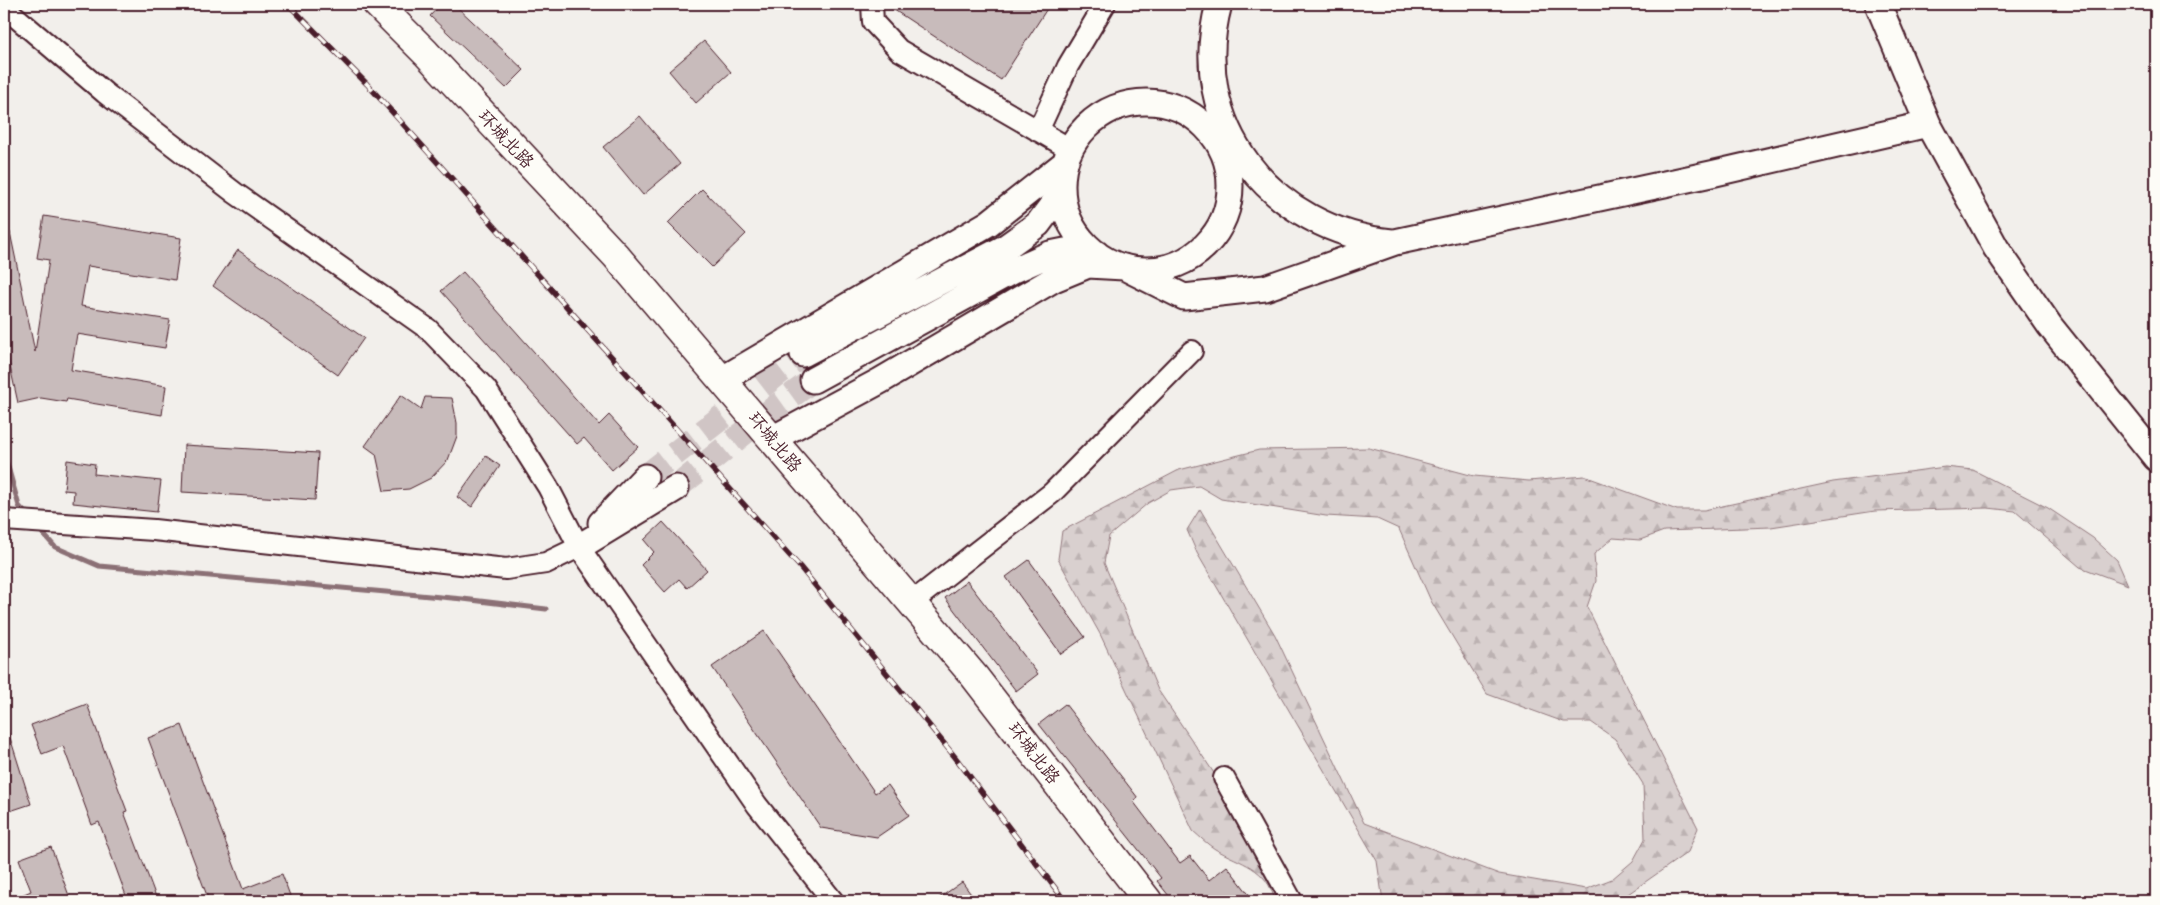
<svg xmlns="http://www.w3.org/2000/svg" width="2160" height="905" viewBox="0 0 2160 905" font-family="Mali,'LXGW WenKai TC',sans-serif">
	<style>
		.forest { fill: url(#forest-firs); stroke: #92787d }
		.lines { fill: none; stroke-linecap: round; stroke-linejoin: round }
		.stream { stroke: #8b6f75; stroke-width: 5 }
		.building { fill: #c8bbbb; stroke: #4a1f2b }
		.tertiary-tunnel { stroke: #d0c5c5; stroke-width: 25; stroke-dasharray: 25 12; stroke-linecap: butt }
		.minor-casing { stroke: #4a1f2b; stroke-width: 24 }
		.tertiary-casing { stroke: #4a1f2b; stroke-width: 29 }
		.primary-casing { stroke: #4a1f2b; stroke-width: 31 }
		.minor { stroke: #fdfcf7; stroke-width: 20 }
		.tertiary { stroke: #fdfcf7; stroke-width: 25 }
		.primary { stroke: #fdfcf7; stroke-width: 28 }
		.rail-casing { stroke: #4a1f2b; stroke-width: 5.5 }
		.rail { stroke: #fdfcf7; stroke-width: 4; stroke-dasharray: 11; stroke-linecap: butt }
		.labels { text-anchor: middle; stroke-width: 4; stroke-linejoin: round; paint-order: stroke }
		.street-label { font-size: 18px; fill: #4a1f2b; stroke: #fdfcf7 }
	</style>
	<defs>
		<pattern id="forest-firs" width="22" height="20" patternUnits="userSpaceOnUse" patternTransform="scale(1.25)"><rect width="22" height="20" fill="#d9d0cf"/><path d="M5 1l3.5 6h-7zM16 11l3.5 6h-7z" fill="#bcb2b2"/></pattern>
	</defs>
	<rect width="100%" height="100%" fill="#f2efeb"/>
	<filter id="ink" filterUnits="userSpaceOnUse"><feTurbulence type="fractalNoise" baseFrequency=".02" numOctaves="2"/><feDisplacementMap in="SourceGraphic" scale="10" xChannelSelector="R" yChannelSelector="G"/><feConvolveMatrix kernelMatrix="1 2 1 2 8 2 1 2 1" color-interpolation-filters="sRGB"/></filter>
	<g filter="url(#ink)">
		<path class="forest" d="M1369 448 1474 476 1529 481 1584 476 1677 510H1704L1833 482 1945 467 1973 470 2048 508 2093 538 2117 560 2128 585 2080 567 2015 511 1988 508 1875 511 1771 527 1664 531 1640 540 1613 538 1594 554 1596 581 1587 607 1698 828 1688 852 1618 901H1383L1377 861 1197 553 1187 530 1200 509 1275 635 1364 823 1499 874 1586 889 1612 879 1633 861 1645 839 1643 784 1615 739 1591 722H1564L1487 694 1431 601 1399 529 1377 519 1326 516 1221 499 1199 486 1171 490 1148 503 1109 536 1104 563 1158 690 1220 782 1286 901H1275C1267 867 1241 864 1215 849 1207 844 1200 837 1193 831L1100 634 1058 559 1062 531 1179 470 1259 450Z"/>
		<g class="lines">
			<path class="stream" d="M6 460 19 506 28 516
				M38 528 55 547 99 566 463 599 546 609"/>
		</g>
		<path class="building" d="M441 4H454L524 70 506 88 430 16Z
			M885 4H1050L1001 80Z
			M704 41 731 72 696 103 669 71Z
			M640 116 680 164 643 195 603 147Z
			M702 189 746 234 712 267 668 223Z
			M44 216 181 238 175 280 88 266 81 306 170 320 165 348 77 334 71 370 166 386 162 415 67 399 66 402 41 398 18 403 4 339V233L10 232 35 352 49 260 37 258Z
			M238 250 364 338 338 375 213 286Z
			M463 272 599 425 609 415 638 447 612 470 584 438 577 444 441 291Z
			M401 395 421 409 425 397 452 398 457 423V436L448 460 431 478 409 489 384 491 376 454 365 446Z
			M184 445 318 453 315 500 182 492Z
			M486 456 500 466 472 507 457 497Z
			M67 460 95 464 94 474 161 481 157 512 73 503 74 491 64 490Z
			M663 522 707 570 687 588 679 579 665 592 641 565 654 552 644 540Z
			M1029 560 1085 637 1061 654 1006 577Z
			M967 581 1038 674 1016 691 945 598Z
			M764 631 875 793 888 785 909 815 877 837 821 828 712 667Z
			M87 704 127 811 124 812 156 897 145 901H128L99 822 92 825 63 746 42 754 31 725Z
			M1065 704 1138 798 1133 801 1180 863 1190 856 1209 880 1227 866 1254 901H1173L1157 881 1161 878 1039 724Z
			M182 725 243 889 282 874 292 901H209L148 738Z
			M7 728 31 804 4 813V729Z
			M51 847 71 901H8L31 891 19 859Z
			M962 882 976 901H935Z"/>
		<g class="lines">
			<path class="tertiary-tunnel" d="M645 477 803 354
				M676 488 777 406 813 380"/>
			<g class="minor-casing">
				<path id="minor" d="M872 4 873 22 899 50 1070 149
					M4 7 105 93 235 193 428 329 486 389 548 487 579 547 757 805 833 901
					M1038 131 1068 66 1105 4
					M4 520 154 530 506 569 546 563 579 547
					M911 603 1052 493 1192 351
					M1224 778 1292 901"/>
			</g>
			<g class="tertiary-casing">
				<path id="tertiary" d="M1219 4C1186 124 1272 231 1392 242
					M1878 4 1928 124 1996 248 2050 326 2156 458
					M1062 186a84 84 0 1 1 168 0a84 84 0 1 1-168 0Z
					M803 354 1006 247 1038 224 1062 192
					M721 380 989 223 1065 163
					M813 380 1014 270 1050 254 1065 251 1097 254
					M772 439 880 381 1054 279 1088 265 1124 267 1184 297 1265 288 1395 242 1711 174 1928 124
					M601 523 645 477
					M579 547 676 488"/>
			</g>
			<g class="primary-casing">
				<path id="primary" d="M377 4 426 53 616 256 974 676 1148 901"/>
			</g>
			<use href="#minor" class="minor"/>
			<use href="#tertiary" class="tertiary"/>
			<use href="#primary" class="primary"/>
			<g class="rail-casing">
				<path id="rail" d="M288 4 367 84 800 567 955 757 1065 901"/>
			</g>
			<use href="#rail" class="rail"/>
		</g>
	</g>
	<g class="labels">
		<g class="street-label">
			<text transform="translate(506 139) rotate(47)" y="6">环城北路</text>
			<text transform="translate(775 442) rotate(50)" y="6">环城北路</text>
			<text transform="translate(1034 753) rotate(52)" y="6">环城北路</text>
		</g>
	</g>
	<rect width="2160" height="905" fill="none" stroke="#fdfcf7" stroke-width="20"/>
	<rect x="10" y="10" width="2140" height="885" fill="none" stroke="#4a1f2b" stroke-width="2" filter="url(#ink)"/>
</svg>
